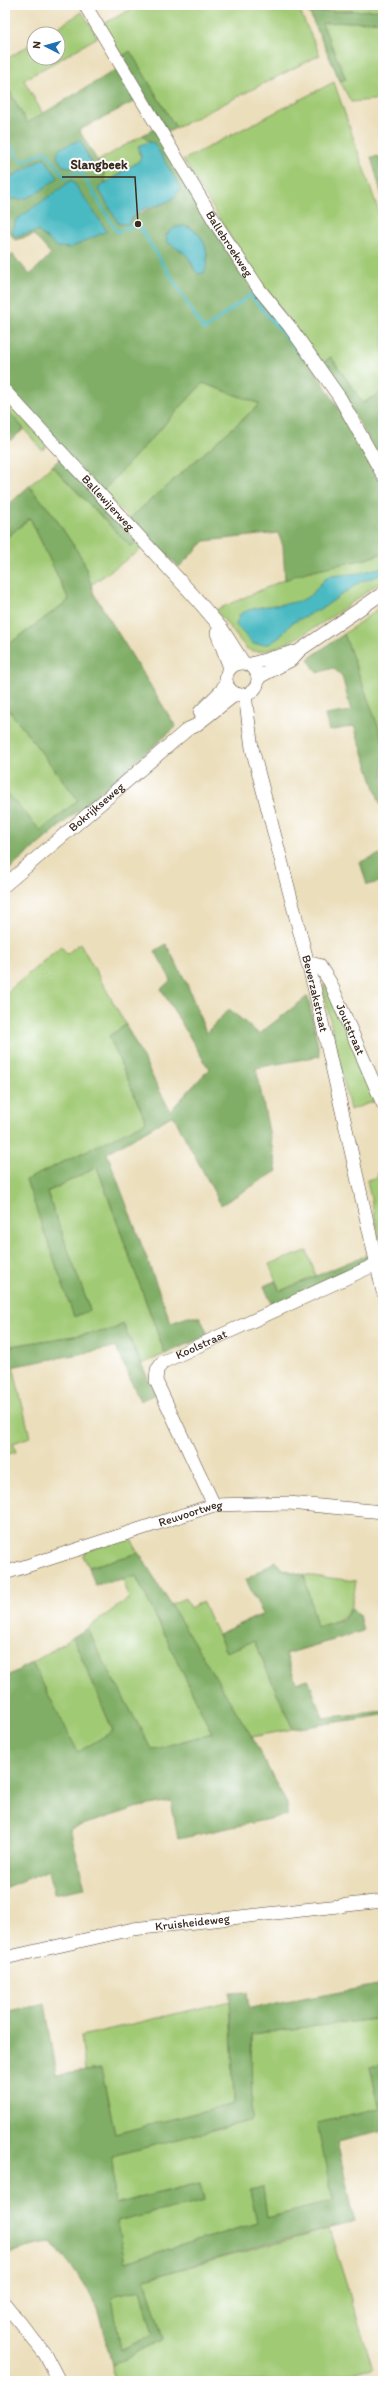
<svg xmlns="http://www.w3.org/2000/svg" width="388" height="2386" viewBox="0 0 388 2386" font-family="Itim,sans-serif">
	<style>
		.green { fill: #a1ca75; stroke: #6e7a4a }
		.forest { fill: #80ae66; stroke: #5e6c42; fill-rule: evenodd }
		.water { fill: #4ab9c2; stroke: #427270 }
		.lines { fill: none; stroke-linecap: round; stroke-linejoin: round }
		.stream { stroke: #4ab9c2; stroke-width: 3 }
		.minor-casing { stroke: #554536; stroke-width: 14 }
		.minor { stroke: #fff; stroke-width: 13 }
		.labels { text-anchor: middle; stroke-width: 4; stroke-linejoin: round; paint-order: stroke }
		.street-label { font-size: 12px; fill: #3b2a1e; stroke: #fff }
		.leader { fill: none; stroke: #3b2a1e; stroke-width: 1.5 }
		.callout-dot { fill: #3b2a1e; stroke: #fff; stroke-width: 1.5 }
		.callout-label { font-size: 13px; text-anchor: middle; font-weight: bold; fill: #3b2a1e; stroke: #fff; stroke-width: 4; stroke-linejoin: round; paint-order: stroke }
	</style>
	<rect width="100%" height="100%" fill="#fff"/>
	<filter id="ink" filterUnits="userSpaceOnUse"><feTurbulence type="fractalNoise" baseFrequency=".025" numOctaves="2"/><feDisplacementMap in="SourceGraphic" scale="8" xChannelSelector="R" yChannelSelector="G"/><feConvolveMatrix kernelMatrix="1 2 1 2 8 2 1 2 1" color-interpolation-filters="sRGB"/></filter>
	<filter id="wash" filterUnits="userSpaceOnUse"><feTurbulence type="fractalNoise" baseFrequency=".012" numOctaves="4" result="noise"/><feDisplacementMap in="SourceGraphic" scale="16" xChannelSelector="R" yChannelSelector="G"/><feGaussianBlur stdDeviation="0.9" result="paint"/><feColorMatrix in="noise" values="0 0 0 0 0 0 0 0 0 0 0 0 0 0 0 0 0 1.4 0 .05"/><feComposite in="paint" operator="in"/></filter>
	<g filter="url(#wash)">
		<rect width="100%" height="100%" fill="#ebdebb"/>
		<path class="green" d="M139 5H297L320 55 176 128 130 51 122 57 103 24Z
			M306 5H383V10L309 12Z
			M82 12 98 37 24 80 43 114 27 123 5 83V60L34 42V58H58V34H47Z
			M383 21V99L351 102 340 81 346 79 321 23Z
			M334 82 383 224V241L375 246 383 260V391L363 403 331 357 323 363 262 287 183 160Z
			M143 135 149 142 143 144 138 152 141 157 139 161 105 183 104 172 98 161Z
			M203 383 260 404 129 519 102 492Z
			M5 398 47 446 42 450 5 407Z
			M52 466 131 547 137 541 143 548 91 585 83 560 52 513 29 486Z
			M30 518 69 600 5 647V539Z
			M383 553V580C360 596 270 668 246 648L216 610 304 571 367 559Z
			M383 605V740L344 634Z
			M5 705 78 800 41 831 5 791Z
			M80 943 126 1025 109 1036 147 1122 26 1180 90 1310 47 1192 97 1167 165 1354 142 1364 123 1324 112 1330 5 1347V994L61 946 67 954Z
			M325 984 378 1100 350 1110 323 988Z
			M383 1170V1247H381L367 1180 378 1177 377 1172Z
			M307 1251 316 1276 280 1291 269 1264Z
			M13 1366 30 1437 13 1443 16 1452 5 1455V1368Z
			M129 1536 139 1553 89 1567 83 1556 85 1552Z
			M304 1575 356 1581C351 1616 351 1616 317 1627Z
			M136 1576 212 1733 152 1750 96 1647 88 1628 129 1598 123 1579Z
			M185 1598 190 1608 202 1601 226 1652 254 1641 293 1729 252 1737 170 1605Z
			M73 1637 113 1731 78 1753 32 1663Z
			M230 2001 234 2103 115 2134 101 2069 85 2071 81 2036Z
			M376 2019 383 2048V2064L370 2067 380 2109 318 2123 334 2201 267 2218 263 2188 250 2190 257 2223 125 2262 116 2222 204 2200 200 2183 115 2204 112 2156 252 2120 251 2034Z
			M329 2229 373 2369 305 2381H113L112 2365 163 2339 145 2279Z
			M140 2290 152 2335 120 2350 112 2297Z"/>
		<path class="forest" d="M383 10V21L322 23 346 79 340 81 309 12Z
			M130 51 176 128 168 132 122 57Z
			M119 68 137 100 79 130 104 172 105 183 100 186 129 224 130 221C142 208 160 208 174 197L154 143 149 142 143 135 154 129 237 266 261 302 310 362 383 481V553C351 566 316 565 285 580L283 546 278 533 205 541 179 567 129 519 260 404 203 383 102 492 5 385V286L8 283 5 280V259L12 254 30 275 51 254 34 235 15 240 5 227V197L11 199 44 157 5 181V83L27 123ZM72 180 75 246 65 248 43 232 31 231ZM188 226C204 235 212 256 204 273L194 270 190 260 185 254Z
			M383 156V199L371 157Z
			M331 357 363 403 383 391V463L323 363Z
			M5 407 24 429 5 445Z
			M60 459 137 541 131 547 52 466Z
			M29 486 52 513 83 560 94 594 176 727 5 873V833L8 828 5 824V791L41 831 78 800 5 705V647L69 600 30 518 5 539V508Z
			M344 634 383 740V812L354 726 329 731 325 715 351 711 342 676 333 668 317 673 308 659Z
			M383 853V881L367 885 360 862Z
			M166 944 187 984 206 1033 229 1009 259 1034 308 996 320 1056 256 1068 277 1171 221 1205 173 1115 107 1153 171 1323 188 1317H200L208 1335 165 1354 97 1167 47 1192 90 1310 74 1317 26 1180 146 1122 109 1036 126 1025 170 1111 209 1069 161 989 171 980 155 951Z
			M366 1255 368 1264 273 1307 264 1286 275 1281 280 1291Z
			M123 1324 155 1394 140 1401 116 1347 5 1368V1347L112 1330Z
			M139 1553 252 1737 287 1804V1815L178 1839 171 1801 139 1807 70 1829 85 1888 54 1894 49 1870 5 1888V1677L32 1663 78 1752 113 1731 73 1637 88 1628 96 1647 152 1750 212 1733 136 1576 95 1585 89 1567Z
			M275 1561 282 1569 304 1575 317 1627 343 1619 352 1608 359 1615 363 1631 286 1654 296 1683 308 1679 323 1718 383 1711V1715L293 1729 254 1641 226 1652 218 1634 263 1614 246 1580Z
			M383 1984V2018L251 2034 252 2120 112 2156 115 2204 200 2183 204 2200 117 2222 125 2262 257 2223 250 2190 263 2187 267 2218 333 2201 317 2123 380 2109 370 2067 383 2064V2130L337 2141 355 2222 275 2242 145 2279 163 2339 112 2365 97 2308 85 2285 52 2241 5 2254V2215L9 2212 5 2206V2013L45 2004 57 2075 101 2069 115 2134 234 2103 230 1993 247 1992 249 2009ZM140 2290 152 2335 121 2350 112 2297Z"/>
		<path class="water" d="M80 140 91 163 77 168 63 166 57 157 59 149Z
			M149 142 154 143 180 187C174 205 157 204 142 210 138 212 133 217 130 221L129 224H119L98 188 139 161 141 157 138 146Z
			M44 157 58 178C40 190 28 205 5 197V181Z
			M72 180 107 231 70 248 57 247 38 231 16 236 12 234 16 220Z
			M183 226C204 228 212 256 204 273L199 274C193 270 194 266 190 260 186 252 174 247 167 242L166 235 174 228Z
			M383 567V574L360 582 324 607 292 623 280 637 269 644H253L236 625 240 614C260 603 282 607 302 600 316 595 318 582 330 576L360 573Z"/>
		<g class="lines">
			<path class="stream" d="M5 138 22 162 46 151 64 177 81 172 117 232 138 224 204 330 250 295 304 358
				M379 477 383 484"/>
		</g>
	</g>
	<g filter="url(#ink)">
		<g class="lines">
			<g class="minor-casing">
				<g id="minor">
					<path id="s1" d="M85 5 218 227 259 289 290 327 340 398 383 475"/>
					<path id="s2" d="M5 391 194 596 222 629 243 662"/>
					<path d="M217 633 230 668"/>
					<circle cx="242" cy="679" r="16"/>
					<path d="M251 664 293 652"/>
					<path d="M259 677 291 660 300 650 383 593"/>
					<path id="s3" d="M245 695 252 748 314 987 383 1292"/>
					<path d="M200 712 222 690 226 682"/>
					<path id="s4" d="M5 885 188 729 195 726 236 694"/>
					<path id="s5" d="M309 963 319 965 330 982 383 1104"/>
					<path id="s6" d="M214 1505 156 1381 157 1370 163 1362 383 1261"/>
					<path id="s7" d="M5 1573 214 1505 289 1503 383 1512"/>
					<path id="s8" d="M5 1958 133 1929 383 1901"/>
					<path d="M5 2304 45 2354 59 2381"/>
				</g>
			</g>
			<use href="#minor" class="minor"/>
		</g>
	</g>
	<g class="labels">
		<g class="street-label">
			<text dy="4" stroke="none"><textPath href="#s1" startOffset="279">Ballebroekweg</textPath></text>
			<text dy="4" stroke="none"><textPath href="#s2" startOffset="152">Ballewijerweg</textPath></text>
			<text dy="4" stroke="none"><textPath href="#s4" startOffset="120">Bokrijkseweg</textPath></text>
			<text dy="4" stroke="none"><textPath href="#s3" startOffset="307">Beverzakstraat</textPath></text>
			<text dy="4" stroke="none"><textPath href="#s5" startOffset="82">Joutstraat</textPath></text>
			<text dy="4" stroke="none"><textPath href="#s6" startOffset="200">Koolstraat</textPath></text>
			<text dy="4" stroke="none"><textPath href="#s7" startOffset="195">Reuvoortweg</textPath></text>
			<text dy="4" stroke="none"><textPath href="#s8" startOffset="191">Kruisheideweg</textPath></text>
		</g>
	</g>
	<path class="leader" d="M138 224L135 177H62"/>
	<circle class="callout-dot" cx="138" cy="224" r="4"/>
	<g class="callout-label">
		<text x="99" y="169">Slangbeek</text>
	</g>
	<rect width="388" height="2386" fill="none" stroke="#fff" stroke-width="20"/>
	<g transform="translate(46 46) rotate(276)"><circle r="19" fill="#ffffff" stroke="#b1aaa5"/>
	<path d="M0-3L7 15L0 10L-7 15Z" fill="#1f6fb2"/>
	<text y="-6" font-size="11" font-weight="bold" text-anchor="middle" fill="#3b2a1e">N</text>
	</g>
</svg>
